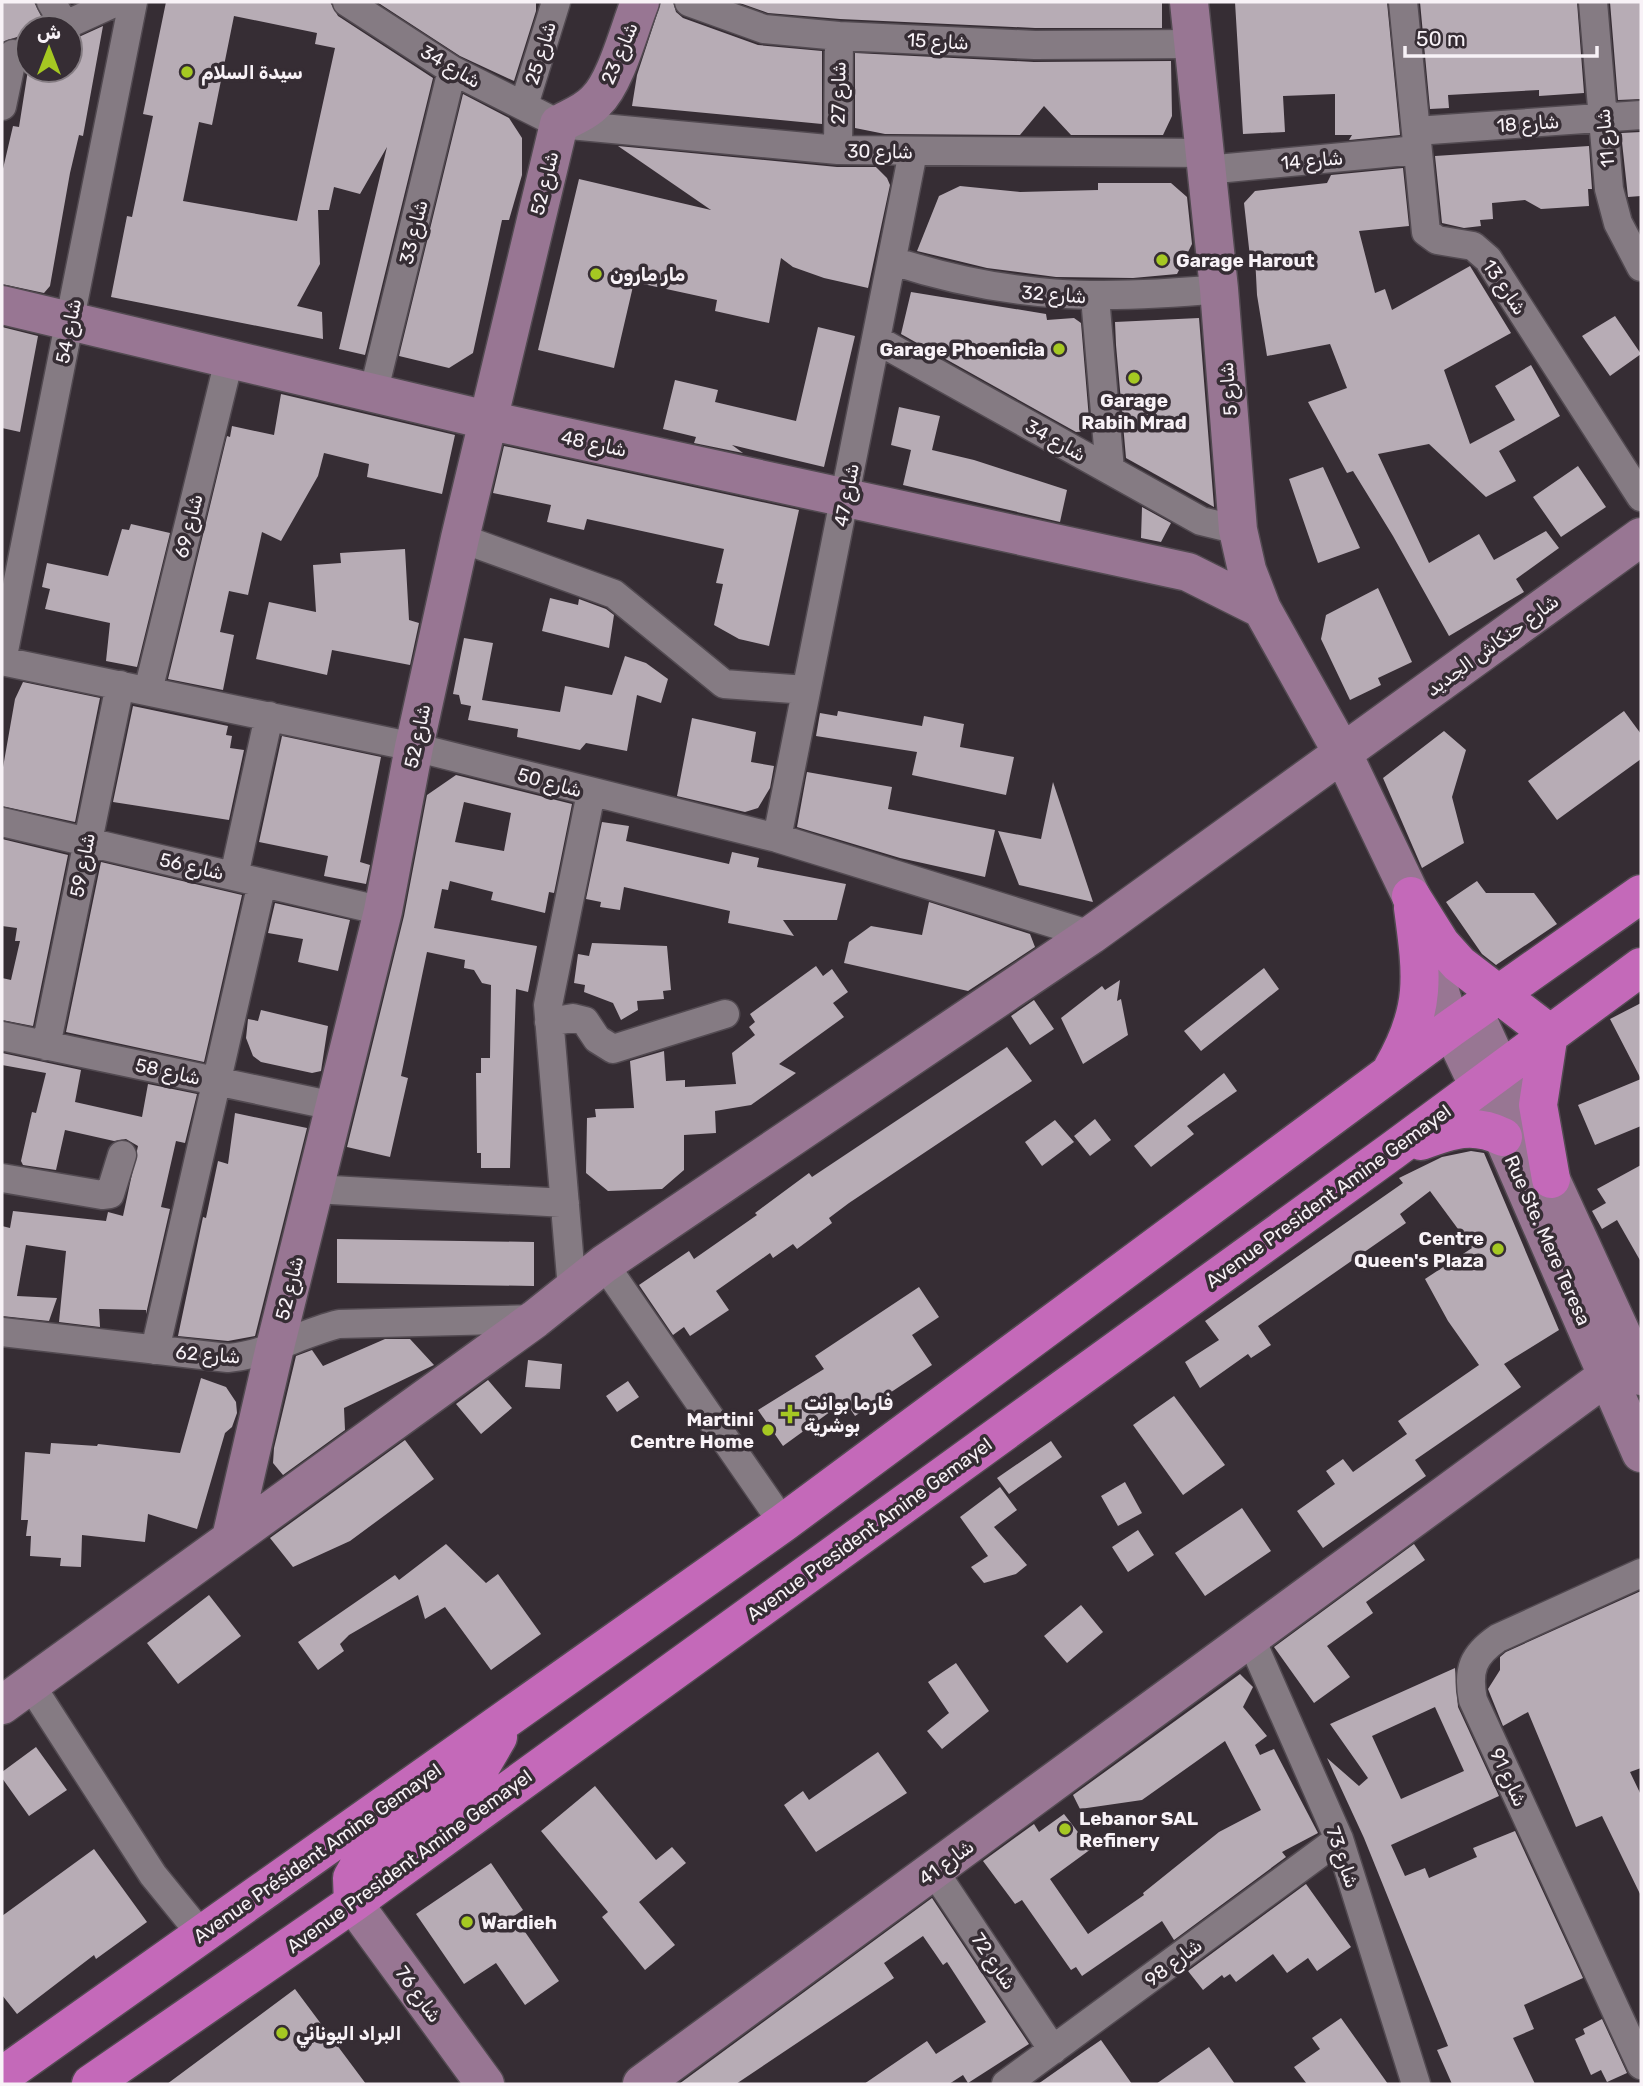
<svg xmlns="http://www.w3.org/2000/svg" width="1643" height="2086" viewBox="0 0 1643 2086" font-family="Rubik,Cairo,sans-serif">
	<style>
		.building { fill: #b7acb5; fill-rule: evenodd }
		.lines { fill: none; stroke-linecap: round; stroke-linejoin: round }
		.street-casing { stroke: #524a51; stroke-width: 31 }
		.secondary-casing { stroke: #524a51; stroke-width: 41 }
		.highway-casing { stroke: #524a51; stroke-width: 41 }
		.street { stroke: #857b83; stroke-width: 28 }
		.secondary { stroke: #987693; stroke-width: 38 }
		.highway { stroke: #c469b9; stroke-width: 38 }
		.poi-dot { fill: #a5c822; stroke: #362d34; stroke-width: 2.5 }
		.labels { text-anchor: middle; stroke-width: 7; stroke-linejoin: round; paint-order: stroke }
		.street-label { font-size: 19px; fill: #f8f2f7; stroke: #362d34 }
		.poi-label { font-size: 19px; font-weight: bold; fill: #f8f2f7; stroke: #362d34; text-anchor: start }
	</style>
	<rect width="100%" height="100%" fill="#362d34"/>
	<path class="building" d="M2 2H34L44 22 43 26 28 28 25 37 26 34 2 42Z
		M166 2H330L338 16 433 78 365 355 339 349 387 147 360 194 334 187 329 210H318L320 264 297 306 322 312 323 339 111 297 127 216 132 217 153 116 143 114ZM234 16 317 33 315 44 335 48 297 221 183 201 199 122 212 125Z
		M377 2H536V11L514 81 460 56Z
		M661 2H673L676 12 683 18 758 45 822 51V124L632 106 637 75Z
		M737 2H1162V28H1035L840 19 768 13Z
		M1235 2H1387L1400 135 1349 140 1352 135H1335V94L1283 96 1285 132 1243 134Z
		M1420 2H1577L1584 93 1539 96V90L1448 95 1449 108 1430 109Z
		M1610 2H1641V99L1618 100Z
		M103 26 83 136 79 135 70 173 50 286 44 293 2 284V173L13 126 19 127 28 70H70V41Z
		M855 53 1034 62 1171 61 1172 116 1163 135H1071L1044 106 1020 135 885 134 855 128Z
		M463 94 509 118 522 138V175L509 220H502L473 353 449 368 399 356Z
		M1641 132V196L1628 197 1621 133Z
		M618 146 837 167H876L887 178 890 185 868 288 824 278 793 267 781 258 769 323 715 311 717 300 634 282 614 368 538 350 579 179 711 210Z
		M1589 146 1592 189H1588L1589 206 1541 209 1525 200 1492 203 1493 219 1480 220 1481 226 1464 228 1442 223 1435 156Z
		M1403 168 1409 226 1359 231 1375 293 1385 289 1392 310 1470 266 1511 333 1444 370 1470 444 1515 420 1495 386 1531 365 1560 416 1499 451 1516 481 1486 497 1429 444 1378 454 1429 563 1479 534 1494 560 1546 531 1559 548 1516 579 1524 592 1449 636 1393 536 1353 471 1347 473 1308 402 1347 388 1330 344 1267 356 1257 295 1255 256 1250 257 1244 203 1255 191 1327 183 1331 175Z
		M1098 183H1171L1187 197 1192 244 1177 274 1133 278 1056 277 987 268 917 251 939 196 960 186 1020 192 1098 190Z
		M911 292 1046 314 1047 320 1074 318 1081 323 1090 431 1076 432 901 334Z
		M1615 316 1641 354 1610 376 1582 336Z
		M1199 318 1214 507 1126 458 1116 345 1115 322Z
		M2 327 38 336 20 432 2 428Z
		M818 327 855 336 824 467 732 445 743 453 694 443 696 437 663 429 675 380 718 390 715 402 796 421Z
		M281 394 455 435 442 494 367 477 369 464 324 453 318 476 281 541 262 532 248 595 229 591 220 632 234 635 223 690 168 679 227 436 230 437 232 426 274 435Z
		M899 407 940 416 932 450 974 460 1067 490 1060 522 903 485 911 450 891 445Z
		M504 446 799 510 769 646 739 639 714 625 723 584 716 583 724 549 587 519 584 530 547 522 551 505 493 493Z
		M1578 466 1606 507 1561 537 1533 497Z
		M1323 467 1360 548 1318 563 1289 479Z
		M1142 507 1171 523 1161 542 1141 538Z
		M131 524 170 533 137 667 106 661 110 623 45 609 50 589 42 587 47 563 108 576 122 529 129 530Z
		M405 549 409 620 419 623 410 665 332 650 327 675 256 659 269 602 316 612 313 565 341 563 340 553Z
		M1378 588 1412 662 1378 678 1381 685 1350 700 1321 639 1326 615Z
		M550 598 578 605 579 599 606 609 614 615 609 648 542 631Z
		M464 638 493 643 482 700 560 712 565 686 612 695 625 656 646 663 668 679 661 703 637 695 627 751 586 743 580 750 517 737 518 729 468 720 471 706 461 704 459 695 453 694Z
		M23 682 100 698 75 822 2 806V773L15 699Z
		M133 706 228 726 226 735 232 736 230 748 244 750 229 820 113 802Z
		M838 711 922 726 924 716 964 724 960 747 1014 757 1006 795 912 775 917 752 816 736 820 713 837 716Z
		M1624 711 1641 734V759L1557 820 1528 781Z
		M692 718 756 732 751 762 774 766 770 788 758 808 745 812 677 796Z
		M1444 731 1466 750 1452 797 1464 843 1422 868 1383 778Z
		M282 736 381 757 360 862 370 865 366 884 324 876 328 856 259 842Z
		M807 772 892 787 888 809 995 830 985 877 900 858 797 827Z
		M456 775 572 804 554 893 549 892 545 913 491 900 493 892 450 881 448 890 442 889 434 928 537 946 528 992 516 989 510 1168H481V1153H477L476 1073H481V1058H490L491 985 482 983 474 970 464 968 465 960 427 952 401 1076 408 1078 390 1157 347 1147 404 916 427 795ZM464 802 511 813 504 851 455 842Z
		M1053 782 1093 902 1019 885 998 831 1041 839Z
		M602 822 629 826 626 841 729 864 732 852 759 858 757 867 846 884 837 920H783L794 936 728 923 730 911 624 887 620 910 600 907 601 902 586 899Z
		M2 839 68 855 33 1026 2 1020V978L11 980 20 941H15L17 928 2 926Z
		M101 862 242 895 204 1062 66 1032Z
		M1477 881 1486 893H1534L1557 924 1496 965 1482 954 1446 902Z
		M929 902 1030 934 1035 947 968 991 844 963 849 942 871 926 922 935Z
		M275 903 350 920 338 971 298 962 303 939 268 933Z
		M592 943 667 946 671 990 663 991 664 999 637 1001 638 1010 621 1020 613 1003 584 992 585 985 574 983 578 954 589 956Z
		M816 966 823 976 832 969 848 992 833 1003 844 1017 779 1064 796 1073 751 1105 715 1111 716 1133 684 1135V1170L662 1189 608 1191 586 1173 587 1118 596 1117 595 1109 634 1108 630 1061 664 1051 666 1081 685 1080V1087L736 1084 732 1053 755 1035 749 1027 755 1022 750 1014Z
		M1264 968 1279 989 1201 1051 1184 1031Z
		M1120 980 1117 1001 1121 999 1128 1035 1083 1064 1061 1018 1102 986 1105 990Z
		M1034 1000 1054 1029 1030 1045 1011 1016Z
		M1641 1003V1126L1595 1145 1578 1105 1641 1079 1610 1019Z
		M261 1010 328 1026 321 1071 312 1073 261 1062 253 1056 246 1038 248 1019 258 1021Z
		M1007 1047 1032 1081 849 1203 829 1218 832 1223 797 1249 793 1244 773 1258 770 1253 716 1291 729 1310 690 1336 684 1327 673 1335 639 1285 689 1251 694 1259 757 1215 755 1213 809 1173 812 1177Z
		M2 1053 81 1070 75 1102 142 1117 148 1084 197 1094 185 1143 176 1141 161 1207 170 1209 146 1314V1310L99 1309 100 1327 59 1322 66 1251 26 1245 17 1296 57 1298 49 1321 2 1316V1226L10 1228 13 1211 106 1221 108 1212 123 1216 138 1146 126 1139 114 1141 65 1130 56 1170 23 1165 21 1161 32 1112 36 1113 46 1073 2 1065Z
		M1224 1073 1237 1091 1187 1126 1194 1134 1151 1167 1134 1146Z
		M235 1113 307 1128 255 1336 228 1341 178 1336 203 1217 206 1218 218 1161 228 1164Z
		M1095 1119 1111 1140 1090 1156 1074 1136Z
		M1055 1120 1074 1142 1042 1166 1025 1142Z
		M1471 1151 1484 1153 1559 1330 1504 1364 1521 1387 1415 1460 1426 1476 1323 1548 1297 1511 1335 1484 1326 1471 1343 1459 1353 1472 1407 1434 1398 1421 1479 1365 1448 1321 1425 1279 1472 1248 1430 1191 1400 1214 1406 1223 1258 1326 1271 1345 1251 1358 1248 1354 1200 1388 1185 1362 1219 1340 1205 1321 1403 1183 1399 1178 1442 1157Z
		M1641 1165V1262L1617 1220 1602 1229 1592 1211 1606 1203 1597 1189Z
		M337 1239 534 1242V1286L337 1283Z
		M919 1287 939 1317 912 1335 932 1365 855 1416 845 1401 783 1446 758 1410 824 1369 815 1356Z
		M385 1339H410L434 1365 344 1408 345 1430 283 1475 273 1463 274 1448 296 1356 312 1350 323 1366Z
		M528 1360 562 1364 560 1389 525 1387Z
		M201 1378 226 1387 236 1402 237 1413 232 1427 225 1433 197 1529 148 1514 145 1542 82 1535 81 1567 60 1566 61 1558 30 1556 31 1536H26L28 1520H21L25 1452 50 1454 51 1443 97 1446 98 1444 180 1453Z
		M488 1380 512 1408 481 1434 456 1404Z
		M628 1381 639 1397 617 1412 606 1396Z
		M1174 1396 1225 1465 1183 1495 1133 1425Z
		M405 1440 434 1479 350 1541 293 1567 270 1538Z
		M1051 1441 1062 1457 1009 1494 997 1478Z
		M1125 1482 1142 1513 1118 1526 1101 1496Z
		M1000 1487 1017 1510 994 1527 1027 1565 1016 1574 984 1583 971 1567 988 1556 960 1517Z
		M1242 1508 1271 1551 1205 1596 1175 1553Z
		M1138 1530 1154 1555 1128 1572 1112 1547Z
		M446 1544 486 1583 498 1574 541 1634 491 1670 445 1607 425 1619 418 1595 349 1635 340 1644 344 1651 318 1670 298 1642 395 1575 399 1580Z
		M1414 1544 1425 1560 1366 1602 1373 1613 1327 1646 1350 1677 1314 1703 1274 1647Z
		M1641 1591V1768L1630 1772 1641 1795V1896L1602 1816 1576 1827 1528 1712 1503 1726 1488 1689 1500 1670V1657L1506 1652Z
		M209 1595 241 1636 178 1684 147 1643Z
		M1081 1605 1103 1632 1067 1663 1044 1636Z
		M956 1663 989 1711 942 1749 927 1731 949 1713 928 1682Z
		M1455 1668 1458 1707 1499 1796 1391 1845 1405 1876 1425 1868 1429 1878 1477 1857 1473 1848 1515 1831 1583 1978 1524 2005 1534 2029 1513 2038 1535 2084H1452L1437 2050 1448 2046 1364 1838 1327 1758 1359 1786 1368 1778 1330 1724ZM1435 1707 1464 1771 1401 1799 1372 1736Z
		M1240 1674 1253 1687 1243 1707 1267 1736 1255 1745 1260 1755 1274 1749 1318 1833 1282 1852 1286 1857 1174 1940 1162 1921 1082 1976 1076 1967 1071 1970 1022 1900 1015 1904 983 1861 1034 1824 1039 1832 1064 1814 1091 1849 1050 1879 1088 1934 1144 1895 1143 1893 1219 1832 1261 1810 1225 1741 1142 1800 1080 1809 1073 1795Z
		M36 1747 67 1790 29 1816 2 1778V1772Z
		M878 1752 907 1793 816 1852 784 1805 803 1791 809 1800Z
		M595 1786 656 1860 672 1847 686 1863 639 1902 675 1945 645 1970 602 1917 608 1912 541 1831Z
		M94 1849 147 1922 96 1959 94 1955 17 2014 2 1995V1916Z
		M491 1863 523 1910 514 1916 559 1981 525 2005 496 1963 464 1984 416 1914Z
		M1306 1884 1351 1947 1317 1971 1308 1958 1287 1973 1273 1954 1236 1982 1230 1974 1224 1978 1222 1975 1203 1990 1188 1971Z
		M932 1898 1029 2044 968 2083 963 2075 949 2084H864L927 2041 936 2054 986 2022 947 1962 943 1965 923 1936 884 1963 894 1978 736 2084H679Z
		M295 1989 366 2084H167Z
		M1341 2018 1388 2084H1307L1294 2067 1320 2049 1312 2038Z
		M1602 2019 1627 2073 1607 2082 1601 2070 1591 2075 1575 2039 1585 2034 1583 2029Z
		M1101 2040 1132 2084H1038L1082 2053Z
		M1209 2047 1235 2084H1156Z"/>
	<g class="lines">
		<g class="street-casing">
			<path id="street" d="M51 2 65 25
				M347 2 452 70 559 124 838 150 1203 153
				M689 2 764 29 839 36 1035 45 1192 44
				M1403 2 1426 232 1437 240 1473 246 1488 259 1641 497
				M1593 2 1609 189 1618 223 1641 267
				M59 28 116 2
				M524 105 556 2
				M2 106 13 54
				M1416 131 1641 115
				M838 150 839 36
				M1206 170 1417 150
				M893 261C1009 299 1099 300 1219 289
				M1095 297 1110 470
				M877 340 1201 521 1238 530
				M373 394 452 70
				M460 538 614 594 724 684 806 690
				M2 661 414 747 777 838 1091 935
				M2 661 133 2
				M148 691 229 360
				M2 822 383 911
				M777 838 913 152
				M234 876 269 716
				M549 1022 573 1018 585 1021 597 1039 613 1049 725 1014
				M2 1036 334 1106
				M46 1046 120 685
				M2 1178 102 1195 110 1194 122 1155
				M314 1189 565 1203
				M604 1264 783 1523
				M572 1289 548 1005 591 793
				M2 1332 228 1358C267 1355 301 1333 339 1324L535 1319
				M155 1350 262 883
				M1641 1573 1498 1638C1473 1655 1467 1670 1473 1700L1641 2065
				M1250 1637 1339 1839 1416 2084
				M30 1684 153 1875 201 1934
				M934 1871 1053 2050
				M1006 2084 1339 1839"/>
		</g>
		<g class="secondary-casing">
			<path id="secondary" d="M1189 2 1219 289 1238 530 1247 570 1262 609 1343 754 1411 896 1451 1028 1503 1137 1641 1453
				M2 305 487 420 1188 572 1262 609
				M1474 1012 1641 1376
				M231 1538 275 1347 383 911 414 747 460 538 559 124C572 117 586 112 596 101 616 82 629 29 640 2
				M2 1705 535 1319 604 1264 1091 935 1641 537
				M353 1903 485 2084
				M642 2084 1641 1351"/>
		</g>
		<g class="highway-casing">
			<path id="highway" d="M1411 896 1441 944 1459 964 1549 1033
				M1549 1033 1538 1105 1551 1179
				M1392 1069C1427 1009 1422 975 1413 908
				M1421 1141C1451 1130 1473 1122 1503 1137
				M353 1903 352 1878 360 1864 477 1773 498 1737
				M2 2076 783 1523 1451 1028 1641 894
				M91 2084 353 1903 1392 1151 1641 967"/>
		</g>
		<use href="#street" class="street"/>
		<use href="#secondary" class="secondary"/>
		<use href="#highway" class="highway"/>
	</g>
	<g class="poi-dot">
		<circle cx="187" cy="72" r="7"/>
		<circle cx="1162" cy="260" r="7"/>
		<circle cx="596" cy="274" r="7"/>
		<circle cx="1059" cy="349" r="7"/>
		<circle cx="1134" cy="378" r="7"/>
		<circle cx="1498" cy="1249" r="7"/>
		<path d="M786.5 1403.5h7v7h7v7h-7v7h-7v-7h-7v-7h7z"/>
		<circle cx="768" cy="1430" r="7"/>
		<circle cx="1065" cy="1829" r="7"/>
		<circle cx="467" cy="1922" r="7"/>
		<circle cx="282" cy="2033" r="7"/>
	</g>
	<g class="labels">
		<g class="street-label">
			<text transform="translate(938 41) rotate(3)" y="7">شارع 15</text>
			<text transform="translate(540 53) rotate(-73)" y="7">شارع 25</text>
			<text transform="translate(619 53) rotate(-67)" y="7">شارع 23</text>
			<text transform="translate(451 66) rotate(30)" y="7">شارع 34</text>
			<text transform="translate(838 93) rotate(-89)" y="7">شارع 27</text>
			<text transform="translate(1528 123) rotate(-4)" y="7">شارع 18</text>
			<text transform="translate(1605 138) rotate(-95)" y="7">شارع 11</text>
			<text transform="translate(880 151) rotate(1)" y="7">شارع 30</text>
			<text transform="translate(1312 160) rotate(-5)" y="7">شارع 14</text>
			<text transform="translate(544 183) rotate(-76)" y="7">شارع 52</text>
			<text transform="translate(413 232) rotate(-76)" y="7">شارع 33</text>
			<text transform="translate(1505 287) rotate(56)" y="7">شارع 13</text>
			<text transform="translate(1054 294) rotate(4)" y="7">شارع 32</text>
			<text transform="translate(68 331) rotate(-79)" y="7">شارع 54</text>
			<text transform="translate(1228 389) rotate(-95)" y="7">شارع 5</text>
			<text transform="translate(1056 440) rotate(29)" y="7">شارع 34</text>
			<text transform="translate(594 443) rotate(12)" y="7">شارع 48</text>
			<text transform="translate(846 495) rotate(-79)" y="7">شارع 47</text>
			<text transform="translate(188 526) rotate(-76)" y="7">شارع 69</text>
			<text transform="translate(1492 645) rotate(-36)" y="7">شارع حنكاش الجديد</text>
			<text transform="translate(417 736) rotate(-78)" y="7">شارع 52</text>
			<text transform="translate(550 782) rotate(15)" y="7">شارع 50</text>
			<text transform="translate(82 865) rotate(-79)" y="7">شارع 59</text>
			<text transform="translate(192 866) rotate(13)" y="7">شارع 56</text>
			<text transform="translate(168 1071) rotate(12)" y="7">شارع 58</text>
			<text transform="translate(1328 1196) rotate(-36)" y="7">Avenue President Amine Gemayel</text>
			<text transform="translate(1548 1240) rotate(66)" y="7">Rue Ste. Mere Teresa</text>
			<text transform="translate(289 1288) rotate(-76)" y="7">شارع 52</text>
			<text transform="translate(208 1354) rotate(4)" y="7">شارع 62</text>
			<text transform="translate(869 1529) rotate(-36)" y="7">Avenue President Amine Gemayel</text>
			<text transform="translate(1509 1777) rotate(65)" y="7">شارع 91</text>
			<text transform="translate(317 1853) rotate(-35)" y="7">Avenue Président Amine Gemayel</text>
			<text transform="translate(1343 1857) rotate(71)" y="7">شارع 73</text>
			<text transform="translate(409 1861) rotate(-36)" y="7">Avenue President Amine Gemayel</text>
			<text transform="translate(946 1862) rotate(-36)" y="7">شارع 41</text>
			<text transform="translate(994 1961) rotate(56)" y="7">شارع 72</text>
			<text transform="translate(1173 1962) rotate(-37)" y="7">شارع 98</text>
			<text transform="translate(419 1994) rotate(54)" y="7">شارع 76</text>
		</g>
		<g class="poi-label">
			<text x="201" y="79">سيدة السلام</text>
			<text x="1176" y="267">Garage Harout</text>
			<text x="610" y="281">مار مارون</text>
			<text x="1045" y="356" text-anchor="end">Garage Phoenicia</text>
			<text x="1134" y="407" text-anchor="middle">Garage<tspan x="1134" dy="22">Rabih Mrad</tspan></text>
			<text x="1484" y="1245" text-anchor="end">Centre<tspan x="1484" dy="22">Queen's Plaza</tspan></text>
			<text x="804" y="1410">فارما بوانت<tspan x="804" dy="22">بوشرية</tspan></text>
			<text x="754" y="1426" text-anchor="end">Martini<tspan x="754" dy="22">Centre Home</tspan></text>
			<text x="1079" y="1825">Lebanor SAL<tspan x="1079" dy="22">Refinery</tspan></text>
			<text x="481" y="1929">Wardieh</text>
			<text x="296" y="2040">البراد اليوناني</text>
		</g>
	</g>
	<rect width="1643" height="2086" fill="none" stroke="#f8f2f7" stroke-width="7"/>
	<g transform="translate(49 49)"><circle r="33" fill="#362d34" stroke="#847c82" stroke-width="2"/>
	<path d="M0-5L12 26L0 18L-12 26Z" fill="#a5c822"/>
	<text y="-10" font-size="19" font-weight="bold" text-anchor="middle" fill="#f8f2f7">ش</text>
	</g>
	<path d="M1405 46v10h192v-10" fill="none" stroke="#f8f2f7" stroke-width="3.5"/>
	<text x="1416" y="46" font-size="21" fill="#f8f2f7" stroke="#362d34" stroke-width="5" paint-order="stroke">50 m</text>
</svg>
